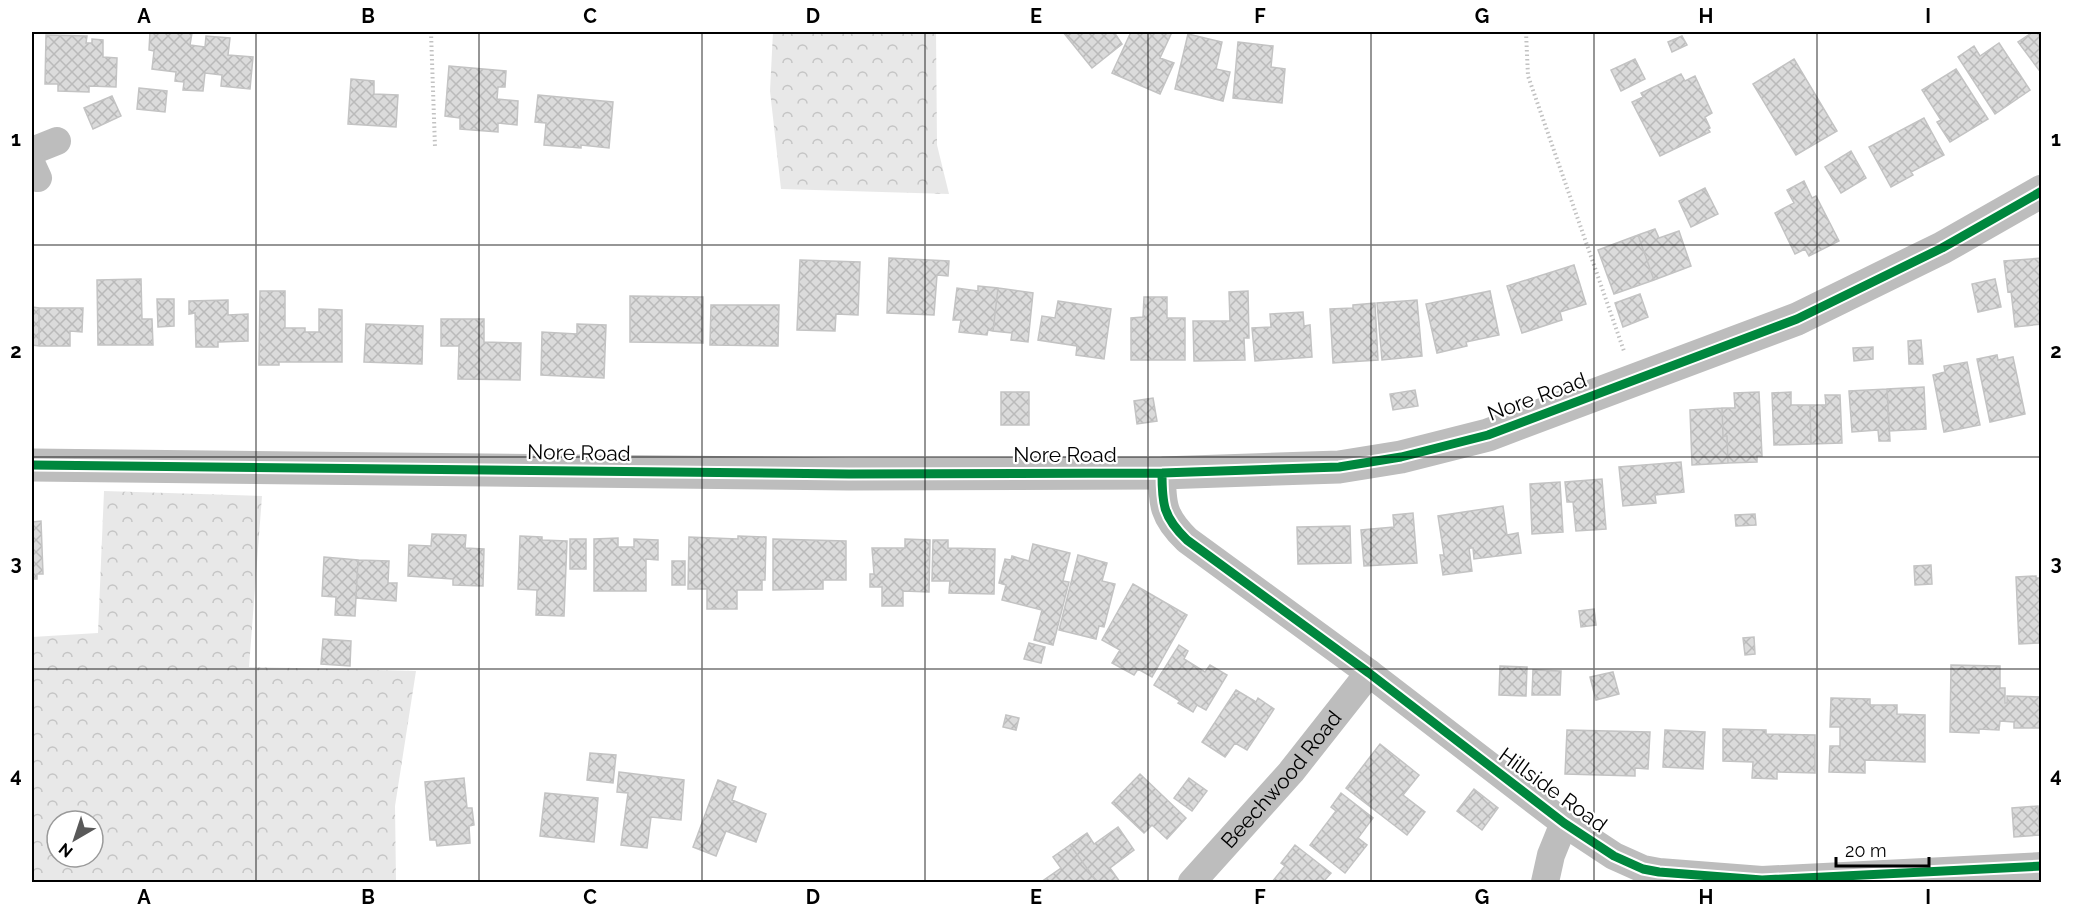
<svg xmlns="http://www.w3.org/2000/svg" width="2073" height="914" viewBox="0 0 2073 914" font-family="Raleway,sans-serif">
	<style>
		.forest { fill: url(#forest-crowns); fill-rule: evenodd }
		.building { fill: url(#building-cross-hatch); stroke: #c3c3c3; stroke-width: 1.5 }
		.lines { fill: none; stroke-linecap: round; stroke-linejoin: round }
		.path { stroke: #c2c2c2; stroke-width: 4; stroke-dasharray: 1.5 3; stroke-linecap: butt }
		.minor { stroke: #bdbdbd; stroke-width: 28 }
		.tertiary { stroke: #bdbdbd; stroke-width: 33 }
		.cycleway-casing { stroke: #fff; stroke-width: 13 }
		.cycleway { stroke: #00873e; stroke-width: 9 }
		.grid { fill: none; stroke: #000; stroke-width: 1.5; stroke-opacity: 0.55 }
		.labels { text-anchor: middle; stroke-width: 4.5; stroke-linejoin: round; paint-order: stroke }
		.street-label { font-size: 21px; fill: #000; stroke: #fff }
		.neatline { fill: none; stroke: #000; stroke-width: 2 }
		.grid-label { font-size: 20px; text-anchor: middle; font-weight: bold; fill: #000 }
	</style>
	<defs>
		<pattern id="forest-crowns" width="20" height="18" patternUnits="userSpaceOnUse" patternTransform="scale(1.5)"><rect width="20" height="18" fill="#e8e8e8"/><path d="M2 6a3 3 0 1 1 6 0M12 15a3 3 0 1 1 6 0" fill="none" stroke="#c5c5c5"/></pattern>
		<pattern id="building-cross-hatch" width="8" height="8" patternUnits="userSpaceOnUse" patternTransform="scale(1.5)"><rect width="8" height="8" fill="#dbdbdb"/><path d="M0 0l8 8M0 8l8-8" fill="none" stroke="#bababa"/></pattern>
	</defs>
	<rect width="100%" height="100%" fill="#fff"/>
	<path class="forest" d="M773 32H936L937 145 949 194 781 189 770 91Z
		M104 491 262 496 249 667 416 671 395 806 396 882H32V637L98 633ZM57 821H93V857H57Z"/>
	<path class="building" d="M150 32 192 33 190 45 205 47 206 36 230 38 228 55 253 57 250 89 221 86 222 75 205 73 203 91 183 90 184 82 175 81 176 72 152 69 154 51 149 50Z
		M1063 32H1114L1122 44 1092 68Z
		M1131 32H1172L1160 58 1174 63 1160 94 1112 73Z
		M2033 32H2042V74L2018 42Z
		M1188 34 1222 42 1216 69 1230 72 1223 101 1175 89Z
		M46 35 87 36 86 43H92V39L103 40V57L117 58 116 87 89 86V92L58 91V84H45Z
		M1682 36 1687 45 1672 52 1668 42Z
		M1238 42 1273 46 1271 67 1285 69 1282 103 1233 98Z
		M1999 43 2030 90 1995 114 1958 57 1974 46 1980 56Z
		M1635 59 1645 79 1621 91 1611 70Z
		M1794 59 1837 131 1796 155 1753 84Z
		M449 66 506 71 505 87H498L497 99 518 101 517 125 498 123V132L460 129V118L445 116Z
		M1956 69 1988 119 1950 142 1937 122 1941 120 1922 90Z
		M1681 74 1685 81 1695 76 1712 113 1705 117 1710 128 1708 129 1710 132 1660 156 1632 102 1643 97 1641 93Z
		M351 79 374 81V94L398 95 396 127 348 124Z
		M139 88 167 91 165 112 137 109Z
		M538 95 613 102 609 148 581 145V148L544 145 546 123 535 122Z
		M112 96 121 116 93 129 84 108Z
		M1924 118 1944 155 1911 172 1913 175 1891 187 1869 147Z
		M1851 151 1866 178 1841 193 1825 167Z
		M1804 181 1812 198 1816 196 1839 241 1809 256 1805 249 1795 254 1775 213 1794 203 1787 190Z
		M1705 188 1718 214 1691 227 1679 201Z
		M1655 229 1659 238 1679 231 1691 266 1654 280 1638 235Z
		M1638 235 1654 280 1614 294 1598 250Z
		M889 258 949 261 948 276 937 275 934 315 887 313Z
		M2042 258V324L2015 327 2011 291 2008 292 2004 261Z
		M800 260 860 262 858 315 836 314 835 331 797 330Z
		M1574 265 1586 304 1560 312 1562 320 1522 333 1507 286Z
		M141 279 142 319H152L153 345H98L97 280Z
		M1995 279 2001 307 1978 312 1972 284Z
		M978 286 998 288 993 331 988 330 987 335 959 332 961 320H953L957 288 978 291Z
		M998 288 1033 293 1028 342 1011 340 1012 333 993 331Z
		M260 291H285V328H305V332H319V309L342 310V362H279V365H259Z
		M1248 291 1249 338H1244L1245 360 1194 361 1193 321H1230L1229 292Z
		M1490 291 1499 335 1466 342 1467 346 1437 353 1426 304Z
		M1640 294 1648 317 1623 327 1615 303Z
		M630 296 703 297V343L630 342Z
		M1144 297H1167V318H1185V360H1131V318L1143 317Z
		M157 299H174V326L158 327Z
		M228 300V315L248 314V341L218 342V347H196L195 313 189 314V301Z
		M1417 300 1422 356 1382 360 1377 303Z
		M1058 301 1111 309 1104 359 1076 355 1077 346 1038 340 1042 316 1055 318Z
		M1375 303 1378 360 1333 363 1330 309 1353 308V305Z
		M711 305H779L778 346 710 345Z
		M32 307 39 308V346L32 345Z
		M39 308H83L82 332 70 331V346H39Z
		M1303 312 1304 326 1310 325 1312 357 1255 361 1252 328 1271 327 1270 314Z
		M441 319H484V342L521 343 520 380 458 379 459 346H441Z
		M366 324 423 326 422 364 364 362Z
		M577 324 606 325 604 378 541 375 542 332 577 334Z
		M1921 340 1923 364H1909L1908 341Z
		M1873 347V359L1854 361 1853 348Z
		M1997 355 1998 360 2013 357 2025 414 1990 422 1977 359Z
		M1967 362 1980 425 1944 432 1933 375 1945 372 1944 366Z
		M1924 387 1926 429 1889 431 1887 389Z
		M1887 389 1890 441H1879L1878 430 1852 432 1849 391Z
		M1415 390 1418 406 1393 410 1390 394Z
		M1001 392H1029V425H1001Z
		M1759 392 1762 456H1757V462L1728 463 1727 436H1723L1722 408H1735L1734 393Z
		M1791 392V405H1810L1811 444 1774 445 1772 393Z
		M1825 395H1840L1842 443 1811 444 1810 405H1826Z
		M1153 398 1157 421 1137 424 1134 401Z
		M1722 408 1723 436H1727L1728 463 1692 465 1690 410Z
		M1681 462 1684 492 1655 495 1656 503 1623 506 1619 467Z
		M1602 479 1606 529 1576 531 1573 502H1567L1565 482Z
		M1560 482 1563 532 1532 534 1530 484Z
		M1503 506 1507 535 1518 533 1521 553 1474 559 1473 548H1469L1472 571 1443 575 1440 555H1444L1438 516Z
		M1413 513 1417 563 1364 566 1361 530 1394 527 1393 515Z
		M1755 514 1756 525 1736 526 1735 515Z
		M41 521 43 574H37V579H32V522Z
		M1350 526 1351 563 1298 564 1297 527Z
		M432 534 466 535 465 548 484 549 483 586 453 585V579L408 576 409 545 431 546Z
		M520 536 542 537V540L567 541 564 616 536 615 537 590 518 589Z
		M738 536 766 537 765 580H762V590H737V609H707V589H688L689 537 738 539Z
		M618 538V547H634V539L658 540V560L646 559V591H594V539Z
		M570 539H586V569H570Z
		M773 539 846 541V580H823V589L773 590Z
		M905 539 930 540 929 592 903 591V606H882V587H870V574H874L872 548H905Z
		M933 540H948V548L995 549 994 594 949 593 950 581H932Z
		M1033 544 1070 553 1063 581 1069 582 1053 645 1034 640 1042 610 1002 600 1006 585 999 583 1005 559 1011 560 1012 556 1029 561Z
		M1078 555 1107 563 1102 581 1115 584 1104 627 1099 626 1096 639 1059 630Z
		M324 557 358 560 355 616 335 615 336 597 322 596Z
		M358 560 389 561 388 583H397L396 601 356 598Z
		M672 561H685V585H672Z
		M1931 565 1932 584 1915 585 1914 566Z
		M2036 576V578H2042V636L2039 637V643L2019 644 2016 577Z
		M1133 584 1187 615 1152 677 1138 669 1134 675 1112 663 1120 650 1102 640Z
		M1594 609 1596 625 1581 627 1579 611Z
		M1754 637 1755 654 1745 655 1743 638Z
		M323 639 351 641 350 666 321 664Z
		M1029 643 1045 647 1041 663 1024 659Z
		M1179 645 1188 651 1184 659 1205 672 1210 665 1227 675 1206 710 1197 705 1193 712 1178 703 1180 701 1154 685Z
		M1951 665 2000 666V688H2005V703H2007V696L2042 697V728H2014V722L2000 721 1999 730 1979 729V733L1950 732Z
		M1500 666 1527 667 1526 696 1499 695Z
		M1533 670 1561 671 1560 695H1532Z
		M1613 672 1619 694 1596 700 1590 677Z
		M1236 690 1256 702 1258 698 1274 709 1247 750 1235 743 1225 757 1202 742Z
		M1831 698 1870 699V705H1897V714L1925 715V762L1865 760V773L1829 772 1830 746H1840V727H1830Z
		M1006 715 1019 718 1016 730 1003 727Z
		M1723 729 1766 730V734L1815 735V773L1777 772V779L1752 778 1753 762 1723 761Z
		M1567 730 1650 732 1648 769 1635 768V776L1565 774Z
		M1665 730 1705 732 1703 769 1663 767Z
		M1380 744 1419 775 1403 795 1425 812 1407 835 1346 788Z
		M590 753 616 755 613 783 587 780Z
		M619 772 684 780 681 820 651 817 647 848 621 845 628 793 617 792Z
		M1140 774 1186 818 1167 839 1152 825 1144 833 1112 803Z
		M464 778 467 808H472L474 825 469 826 470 843 437 846 436 840H430L425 782Z
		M1189 778 1207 791 1192 811 1174 798Z
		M718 780 736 787 732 800 766 814 756 842 726 831 716 856 693 847Z
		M1474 789 1498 808 1482 830 1457 811Z
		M545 793 598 798 594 842 540 836Z
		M1341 793 1373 818 1358 838 1367 845 1345 873 1310 845 1336 811 1331 807Z
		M2038 806 2040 835 2014 837 2012 808Z
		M1118 827 1134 850 1110 868 1120 882H1097L1070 845 1087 833 1094 844Z
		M1070 845 1097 882H1041L1061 868 1053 857Z
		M1295 845 1331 873 1323 882H1272L1285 866 1281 863Z"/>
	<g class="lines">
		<path class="path" d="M431 32 435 147
			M1526 32 1528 76 1624 351"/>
		<g class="minor">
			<path d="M32 151 57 141"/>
			<path d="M32 165 38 178"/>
			<path d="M1162 473C1162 504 1163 517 1187 540L1369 673 1564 823 1614 856 1643 869 1659 872 1762 880 2042 866"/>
			<path id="s1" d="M1192 882 1291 772 1369 673"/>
			<path d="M1545 882 1551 855 1564 823"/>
		</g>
		<path class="tertiary" d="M32 465 849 474 1162 473 1339 467 1401 457 1488 435 1797 319 1942 248 2042 191"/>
		<g class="cycleway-casing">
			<path id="cycleway" d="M32 465 849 474 1162 473 1339 467 1401 457 1488 435 1797 319 1942 248 2042 191
				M1162 473C1162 504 1163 517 1187 540L1369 673 1564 823 1614 856 1643 869 1659 872 1762 880 2042 866"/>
		</g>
		<use href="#cycleway" class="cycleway"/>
	</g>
	<path class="grid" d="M256 32V882M479 32V882M702 32V882M925 32V882M1148 32V882M1371 32V882M1594 32V882M1817 32V882M32 245H2042M32 457H2042M32 669H2042"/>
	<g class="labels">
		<g class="street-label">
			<text transform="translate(1537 397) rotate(-20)" y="7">Nore Road</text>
			<text transform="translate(579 453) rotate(1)" y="7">Nore Road</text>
			<text x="1065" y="462">Nore Road</text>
			<text dy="7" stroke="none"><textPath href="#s1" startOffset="136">Beechwood Road</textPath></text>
			<text transform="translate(1553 790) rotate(36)" y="7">Hillside Road</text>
		</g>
	</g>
	<rect width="2073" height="914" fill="none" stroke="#ffffff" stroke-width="66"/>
	<g transform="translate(75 839) rotate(219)"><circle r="28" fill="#ffffff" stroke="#999999" stroke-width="1.5"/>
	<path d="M0-4.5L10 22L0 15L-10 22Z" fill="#595959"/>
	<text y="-9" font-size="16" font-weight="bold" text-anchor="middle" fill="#000000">N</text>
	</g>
	<path d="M1836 857v9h93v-9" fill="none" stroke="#000000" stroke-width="3"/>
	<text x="1845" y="857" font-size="18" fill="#000000" stroke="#ffffff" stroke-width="4.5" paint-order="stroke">20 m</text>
	<rect x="33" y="33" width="2007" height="848" class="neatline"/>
	<g class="grid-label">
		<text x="144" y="23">A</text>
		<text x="368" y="23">B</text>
		<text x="590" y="23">C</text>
		<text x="813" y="23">D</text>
		<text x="1036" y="23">E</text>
		<text x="1260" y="23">F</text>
		<text x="1482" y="23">G</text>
		<text x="1706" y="23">H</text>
		<text x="1928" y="23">I</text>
		<text x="16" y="146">1</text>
		<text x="2056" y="146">1</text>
		<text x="16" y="358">2</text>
		<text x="2056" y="358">2</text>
		<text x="16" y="570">3</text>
		<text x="2056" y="570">3</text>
		<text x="16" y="782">4</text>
		<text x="2056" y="782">4</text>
		<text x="144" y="904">A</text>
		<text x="368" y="904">B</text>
		<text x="590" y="904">C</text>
		<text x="813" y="904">D</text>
		<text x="1036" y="904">E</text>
		<text x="1260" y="904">F</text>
		<text x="1482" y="904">G</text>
		<text x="1706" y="904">H</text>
		<text x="1928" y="904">I</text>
	</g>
</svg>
